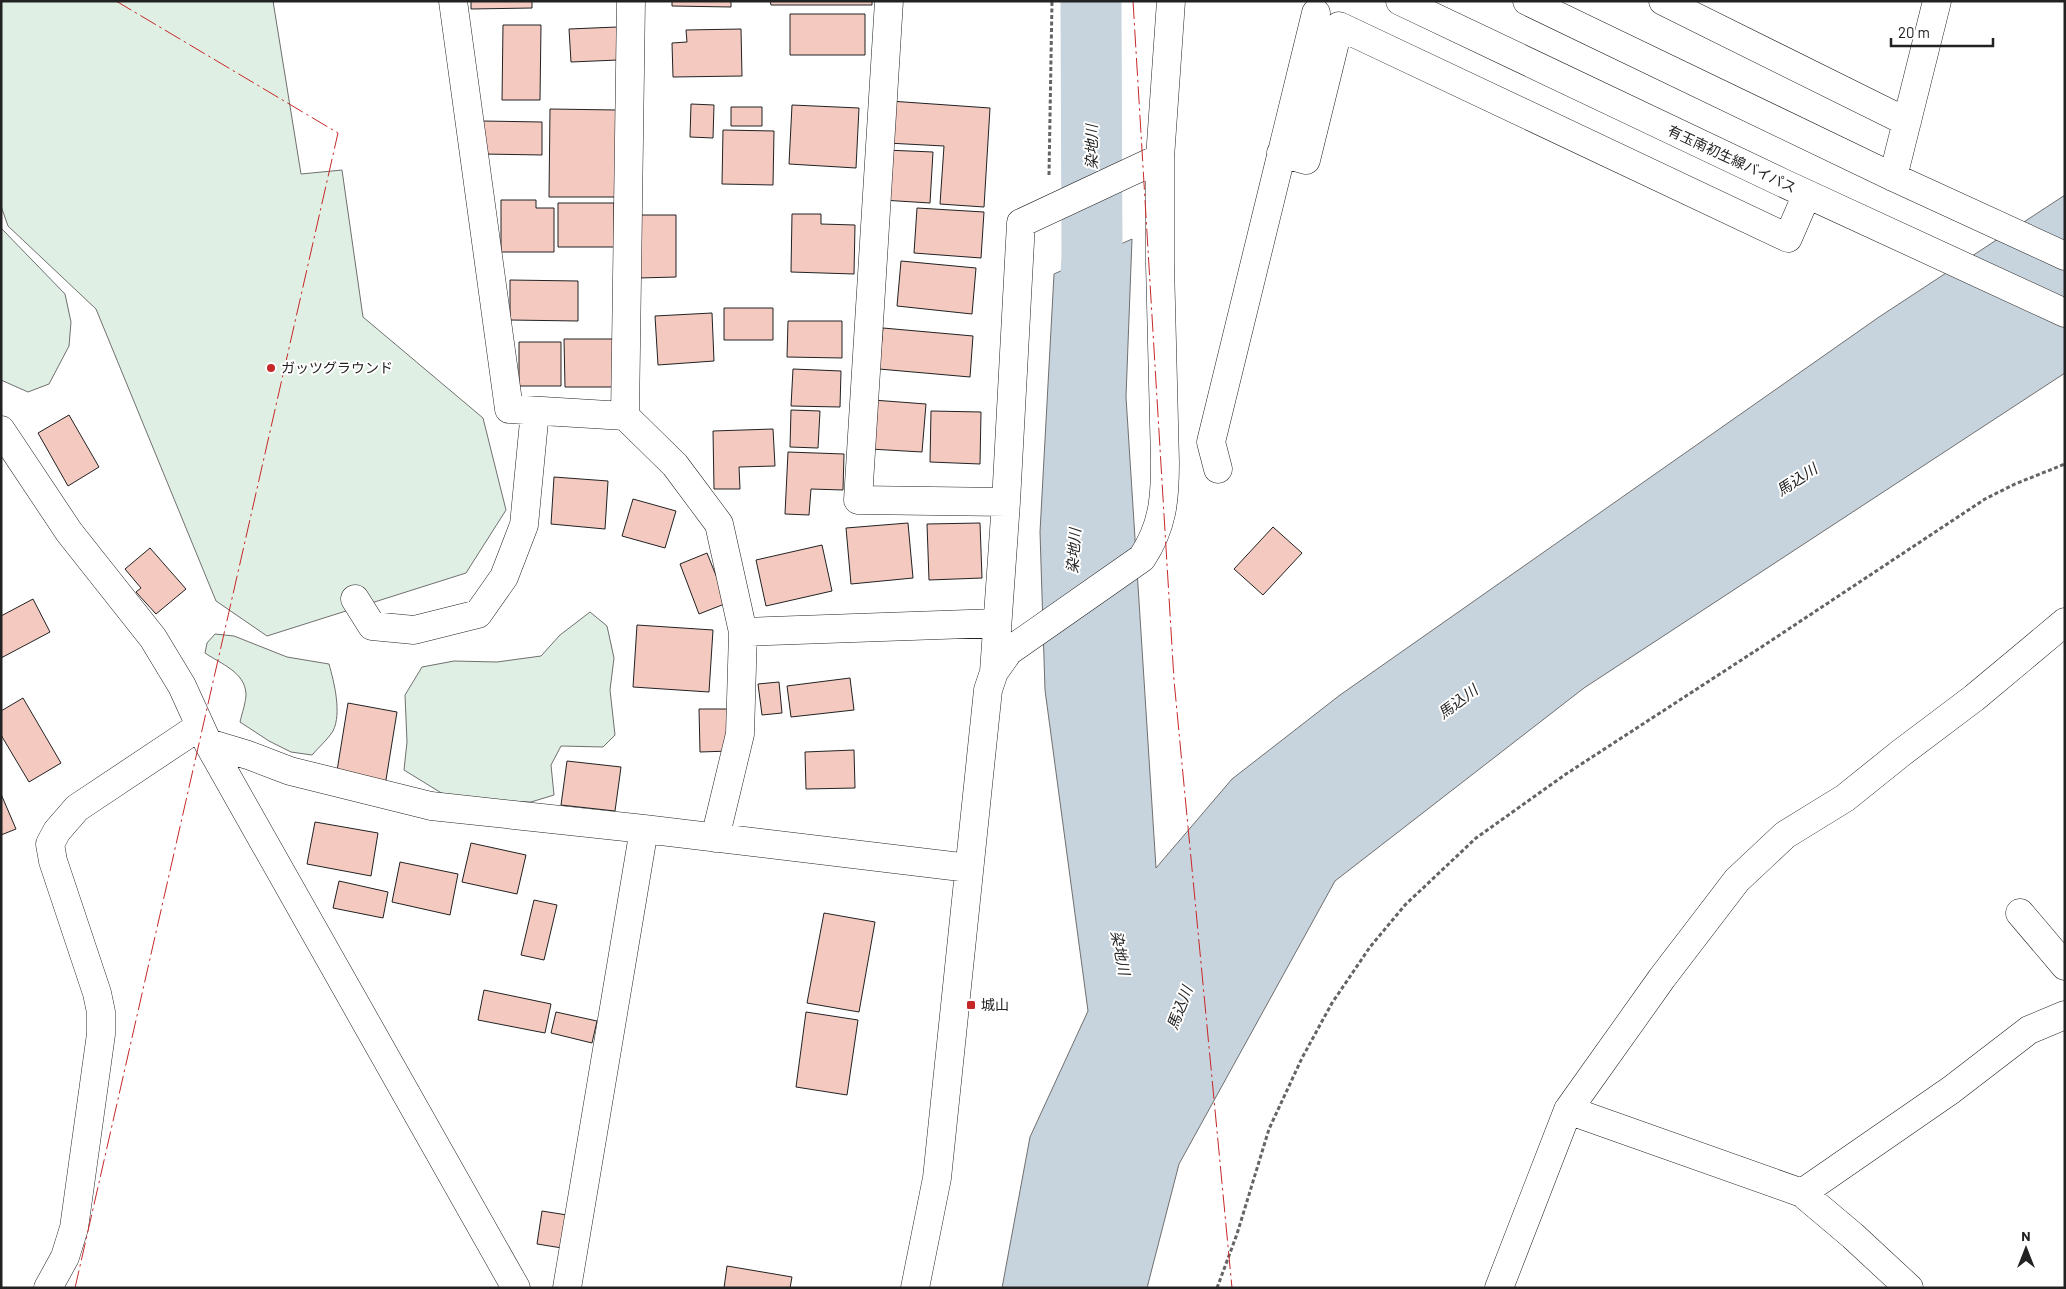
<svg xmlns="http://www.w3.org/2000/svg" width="2066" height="1289" viewBox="0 0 2066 1289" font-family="Barlow,'Noto Sans JP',sans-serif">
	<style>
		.green { fill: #e0efe3; stroke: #6f6f6f }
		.water { fill: #c7d3dd; stroke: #6f6f6f }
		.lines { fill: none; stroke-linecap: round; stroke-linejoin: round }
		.river { stroke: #c7d3dd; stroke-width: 61 }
		.building { fill: #f3c9c0; stroke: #222 }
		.minor-casing { stroke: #222; stroke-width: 29 }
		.path { stroke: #646464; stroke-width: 3; stroke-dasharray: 4 2.5; stroke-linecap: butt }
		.minor { stroke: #fff; stroke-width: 28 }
		.power { stroke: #c62828; stroke-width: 1; stroke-dasharray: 18 4 2.5 4; stroke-linecap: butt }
		.poi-dot { fill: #c62828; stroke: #fff; stroke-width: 2 }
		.labels { text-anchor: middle; stroke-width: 4; stroke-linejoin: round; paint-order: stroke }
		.street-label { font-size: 14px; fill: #222; stroke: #fff }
		.poi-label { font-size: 14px; fill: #222; stroke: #fff; text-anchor: start }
		.water-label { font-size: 15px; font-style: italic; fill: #222; stroke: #fff }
	</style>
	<rect width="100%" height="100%" fill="#fff"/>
	<path class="green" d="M1 1H273L301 174 342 170 363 317 483 418 506 510 466 573 267 636 216 601 96 309 8 226 1 206Z
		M1 228 65 294 71 322 69 346 49 384 28 392 1 380Z
		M590 612 607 626 614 658 610 690 615 735 603 747 561 746 551 765 554 795 531 802 495 801 443 794 404 770 407 742 405 695 422 667 454 661 497 662 541 656 560 635Z
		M215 634 234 636 287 657 329 664C334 682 342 713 333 731 328 739 319 747 312 755L291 752 269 741 240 722C242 713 246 702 246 694 245 672 221 664 205 653L207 643Z"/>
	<path class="water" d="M2065 195V373L1584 688 1335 881 1179 1164 1147 1288H1002L1030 1137 1088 1011 1045 690 1040 532 1054 274 1132 239 1126 397 1156 868 1232 779 1340 695 1879 317Z"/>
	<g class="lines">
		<path class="river" d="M1087 341 1092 257 1091 1"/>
	</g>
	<path class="building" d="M471 1H532V8L471 9Z
		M672 1H731V7L672 6Z
		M770 1H872V5H771Z
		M790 14H865V55H790Z
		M503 25H541L540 100H502Z
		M617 27 618 60 571 62 569 29Z
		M741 29 742 76 673 77 672 43 687 42 686 30Z
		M890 101 990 108 984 207 940 204 944 146 887 143Z
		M691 104 714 105 713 138 690 137Z
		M792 105 859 108 856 168 789 164Z
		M731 107H762V126H731Z
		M550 109 617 110 616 197H549Z
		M483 121 542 122V155L482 154Z
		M723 130 774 131 773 185 722 184Z
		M885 150 933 152 930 203 882 200Z
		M501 200H536V208H554V252H501Z
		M558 203H614V247H558Z
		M917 208 984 212 981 258 914 253Z
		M792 214H821V224L855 225 854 274 791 272Z
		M639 215H676V277L639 278Z
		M901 261 976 268 972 314 897 306Z
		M510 280 578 281V321L510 320Z
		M724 308H773V340H724Z
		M712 313 714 361 658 365 655 316Z
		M788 321H842V358L787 357Z
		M883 328 973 336 970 377 879 369Z
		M564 339H614L615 387H565Z
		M519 342H561V386H519Z
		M793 369 841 371 840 407 791 406Z
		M873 400 926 404 922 452 870 449Z
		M791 410 820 411 818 448 790 447Z
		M931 411 981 412 980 464 930 462Z
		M69 415 99 467 68 486 38 433Z
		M773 429 775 466 739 467 740 489H714L713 431Z
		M788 452 844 454 843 490 811 489 809 515 785 514Z
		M554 477 608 481 605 529 551 524Z
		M633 499 676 511 665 548 622 536Z
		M908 523 913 578 851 584 846 528Z
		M980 523 982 578 929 580 927 524Z
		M1273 527 1302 553 1263 595 1234 569Z
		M822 545 832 591 766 606 756 560Z
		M150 548 186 589 156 614 136 592 141 588 125 569Z
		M707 553 727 603 699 614 680 564Z
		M33 599 50 632 1 658V616Z
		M637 625 713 630 709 692 633 687Z
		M850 678 854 710 791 717 787 686Z
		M779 682 782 713 762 715 758 684Z
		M23 698 61 763 29 782 1 735V711Z
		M348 703 397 712 385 786 336 777Z
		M699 709H729L730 751 700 752Z
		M854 750 855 788 806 789 805 752Z
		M567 761 621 767 615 811 561 805Z
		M1 794 16 829 1 835Z
		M315 822 378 833 371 876 307 864Z
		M471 843 526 855 517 894 462 882Z
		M400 862 458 874 450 915 392 902Z
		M339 881 388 892 383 918 333 908Z
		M534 900 557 905 544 960 521 955Z
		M824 913 875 922 859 1012 807 1003Z
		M484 990 551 1004 545 1033 478 1020Z
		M556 1012 597 1021 592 1043 551 1033Z
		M806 1012 858 1020 847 1095 796 1087Z
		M542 1211 567 1215 562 1248 537 1244Z
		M727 1266 792 1277 790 1288H724Z"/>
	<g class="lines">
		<g class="minor-casing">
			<path id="minor" d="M453 1 509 409 625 416 675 465 719 524 743 632 740 734 715 838
				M889 1 858 500 1006 502
				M1400 1 1783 183 2065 313
				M1527 1 1893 177 2065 256
				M1663 1 1907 122
				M1281 153 1306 160 1339 26 1788 238 1807 194
				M1893 177 1937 1
				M625 416 631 1
				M1 430 69 532 153 638 182 686 208 743 516 1288
				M1218 469 1211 442 1316 13
				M355 599 372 626 414 630 478 614 504 577 524 525 535 411
				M743 632 997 623
				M994 672 1006 502 1021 223 1160 158
				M208 743 248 755 290 771 431 806 644 829 969 868
				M2020 913 2065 966
				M1568 1110 1802 1193 1853 1236 1909 1288
				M1802 1193 1951 1090 2029 1030 2065 1015
				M48 1288 65 1257 74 1228 101 1034V1012L97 993 53 861 50 844 57 831 77 808 200 726
				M567 1288 644 829
				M915 1288 937 1178 988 690 994 672 1009 651 1142 558C1163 526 1165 499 1165 462L1160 264V158L1171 1
				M1499 1288 1568 1110 1662 978 1737 880 1785 835 1845 798 1901 753 1974 698 2065 622"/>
		</g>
		<path class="path" d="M1049 175 1052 1
			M1217 1288 1237 1234 1269 1129 1302 1058 1332 1003 1370 947 1405 905 1476 838 1566 774 1766 644 1985 499 2015 484 2065 464"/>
		<use href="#minor" class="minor"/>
		<path class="power" d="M1133 1 1174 680 1232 1288
			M75 1288 338 133 116 1"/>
	</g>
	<g class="poi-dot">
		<circle cx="271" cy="368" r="5"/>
		<rect x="966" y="1000" width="10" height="10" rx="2.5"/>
	</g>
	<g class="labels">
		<g class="street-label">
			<text transform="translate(1732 159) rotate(25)" y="5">有玉南初生線バイパス</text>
		</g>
		<g class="poi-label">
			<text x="281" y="373">ガッツグラウンド</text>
			<text x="981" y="1010">城山</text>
		</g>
		<g class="water-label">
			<text transform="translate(1092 147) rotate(-90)" y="5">染地川</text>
			<text transform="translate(1797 480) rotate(-33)" y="5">馬込川</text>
			<text transform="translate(1074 551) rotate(-86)" y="5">染地川</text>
			<text transform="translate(1458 702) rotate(-37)" y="5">馬込川</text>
			<text transform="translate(1120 953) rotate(79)" y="5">染地川</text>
			<text transform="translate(1180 1008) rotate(-69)" y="5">馬込川</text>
		</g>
	</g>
	<rect width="2066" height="1289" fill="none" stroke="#222222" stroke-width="5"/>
	<g transform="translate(2026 1249)" stroke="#ffffff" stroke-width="4" paint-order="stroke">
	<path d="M0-4L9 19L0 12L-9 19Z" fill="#222222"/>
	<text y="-8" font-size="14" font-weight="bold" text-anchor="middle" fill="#222222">N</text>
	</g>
	<path d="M1891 38v8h102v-8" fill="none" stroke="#222222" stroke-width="2.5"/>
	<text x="1898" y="38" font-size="15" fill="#222222" stroke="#ffffff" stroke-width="4" paint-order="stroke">20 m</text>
</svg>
